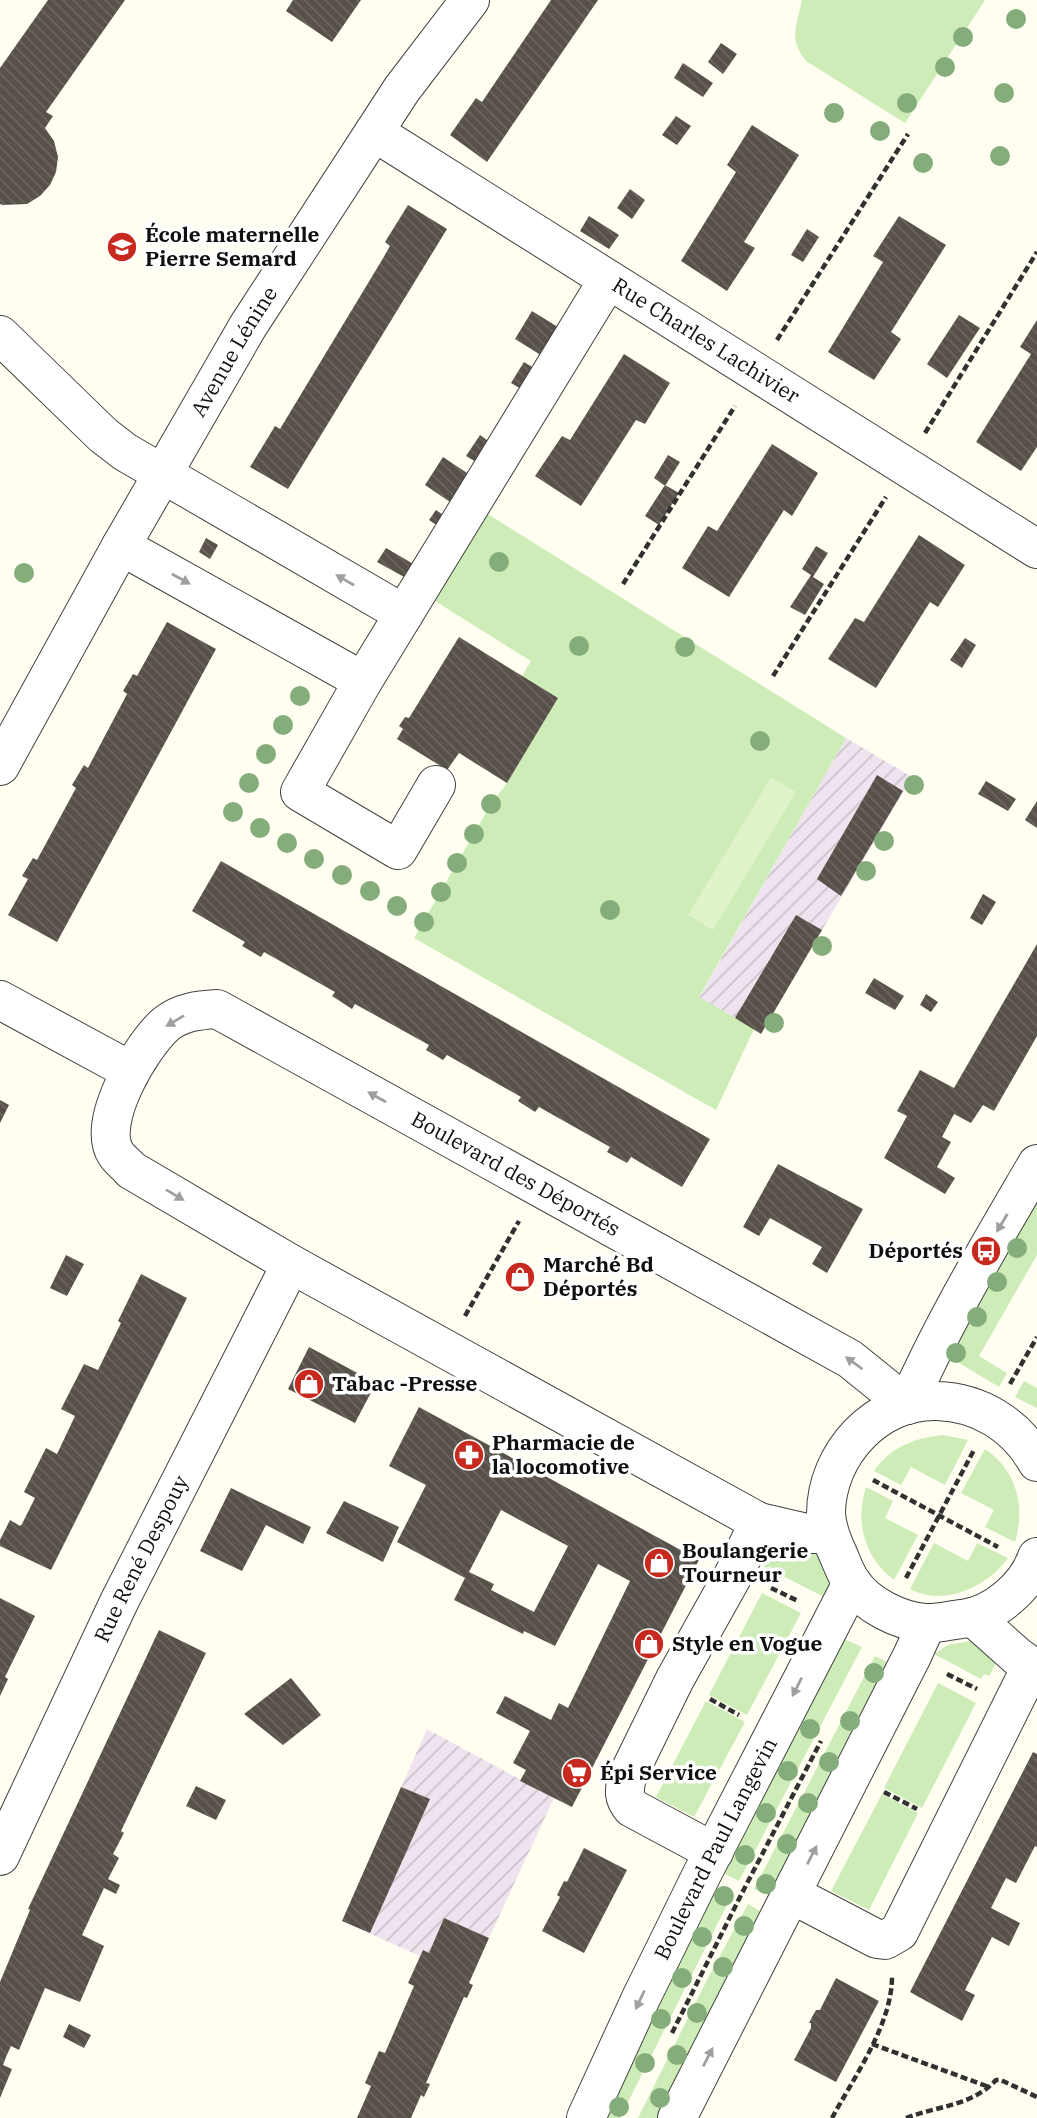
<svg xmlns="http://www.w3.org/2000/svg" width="1037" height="2118" viewBox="0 0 1037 2118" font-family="'IBM Plex Serif',serif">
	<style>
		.industrial { fill: url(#industrial-furrows) }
		.grass { fill: #cdecb7 }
		.pitch { fill: #e0f3ca }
		.building { fill: url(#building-back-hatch); fill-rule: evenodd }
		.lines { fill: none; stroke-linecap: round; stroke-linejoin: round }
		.minor-casing { stroke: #424242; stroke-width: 40 }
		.path { stroke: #313131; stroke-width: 4.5; stroke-dasharray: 7 3.5; stroke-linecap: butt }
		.minor { stroke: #fff; stroke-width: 38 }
		.tree { fill: #85ad7b }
		.oneway { fill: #9f9f9f }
		.labels { text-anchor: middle; stroke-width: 7; stroke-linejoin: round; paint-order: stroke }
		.poi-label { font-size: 21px; font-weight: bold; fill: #0f0f0f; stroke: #fff; text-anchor: start }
		.street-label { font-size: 21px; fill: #0f0f0f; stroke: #fff }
	</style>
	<defs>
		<pattern id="industrial-furrows" width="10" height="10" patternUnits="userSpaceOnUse" patternTransform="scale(1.75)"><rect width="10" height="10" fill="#eee3ee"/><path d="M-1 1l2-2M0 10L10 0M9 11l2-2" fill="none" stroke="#cbc2cb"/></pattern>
		<pattern id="building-back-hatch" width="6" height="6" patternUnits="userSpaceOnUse" patternTransform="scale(1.75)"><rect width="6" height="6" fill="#58514a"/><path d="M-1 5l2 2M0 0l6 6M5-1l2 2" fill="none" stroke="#6b6560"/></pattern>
	</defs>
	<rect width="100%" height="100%" fill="#fffef0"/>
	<path class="industrial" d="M846 738 912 777 822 930 735 1018 699 998Z
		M427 1729 554 1798 489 1938 444 1918 429 1953 423 1950 420 1956 342 1921Z"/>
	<path class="grass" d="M802 0H985L905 123 806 61C788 38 797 26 802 0Z
		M486 513 846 738 699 997 754 1029 716 1110 414 938 491 804 507 783 558 698 522 676 531 661 435 601Z
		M1037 1192V1255L979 1356 1007 1373 999 1387 944 1354Z
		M1024 1381 1037 1388V1408L1015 1397Z
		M943 1435 968 1440 945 1485 911 1467 901 1485 874 1471C891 1447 914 1438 943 1435Z
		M985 1449C1016 1469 1026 1507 1015 1542L985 1527 994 1510 961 1493Z
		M866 1487 893 1501 885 1518 918 1535 894 1580C864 1557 855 1523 866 1487Z
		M762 1543C778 1545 797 1546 812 1551 829 1557 831 1586 830 1600L753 1561Z
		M934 1543 968 1561 977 1543 1008 1558C987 1587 944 1607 910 1589Z
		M762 1593 801 1613 747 1715 709 1695Z
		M842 1638 862 1647 739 1881 721 1872Z
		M970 1641 999 1658 989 1676 984 1674 981 1679 934 1654 948 1645Z
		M875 1656 895 1666 774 1898 754 1889Z
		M938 1683 976 1703 922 1808 884 1788Z
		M706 1701 745 1722 694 1817 656 1797Z
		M882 1794 918 1813 869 1910 831 1891Z
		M713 1885 732 1895 620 2118H597Z
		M748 1904 765 1914 662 2118H638L708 1978Z"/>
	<path class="pitch" d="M771 777 796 792 713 930 688 915Z"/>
	<path class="building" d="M48 0H125L46 112 53 116 45 128 54 141 58 157 56 172 50 185 40 196 27 204 3 205 0 204V68Z
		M293 0H361L332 42 286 11Z
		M551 0H598L487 162 450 135 476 98 482 102Z
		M721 43 737 54 723 74 708 62Z
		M683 63 713 83 703 97 674 78Z
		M676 116 691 126 677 145 662 135Z
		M752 125 799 155 744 242 755 248 727 291 681 261 736 172 727 165Z
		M630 189 645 200 632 219 617 208Z
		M408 205 447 229 288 489 250 467 275 426 280 429 382 260 390 246 385 242Z
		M589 216 619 235 609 249 580 231Z
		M899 216 946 245 891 332 901 339 874 380 828 352 883 262 873 256Z
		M807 229 819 237 803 262 791 255Z
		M532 311 561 329 544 357 515 339Z
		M959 315 980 328 947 378 927 364Z
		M1037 320V447L1021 471 976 442 1031 354 1020 347Z
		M624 354 670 383 645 424 636 420 581 506 535 476 562 436 570 440Z
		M524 362 540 372 528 393 511 383Z
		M480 435 495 446 483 466 466 456Z
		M772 444 818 473 792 516 784 510 729 597 682 568 708 526 717 531Z
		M668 455 680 462 665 486 654 478Z
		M443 457 470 475 453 504 425 485Z
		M665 485 679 493 659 525 645 516Z
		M436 510 451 520 444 530 429 520Z
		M919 535 965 565 938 607 930 602 876 688 828 659 855 618 864 622Z
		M206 538 218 545 210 559 199 552Z
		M816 546 828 553 813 577 824 584 805 615 790 607 811 575 802 569Z
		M386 548 415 565 406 578 377 562Z
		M167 622 216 649 57 942 8 915 28 879 22 876 33 858 37 860 76 788 72 785 84 765 88 768 127 694 123 691 133 674 137 676Z
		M459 637 558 698 507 783 459 753 447 770 397 739 403 729 399 726 405 717 409 718Z
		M965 638 976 645 962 668 950 660Z
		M877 775 903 791 841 896 817 879Z
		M986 781 1016 799 1008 811 978 794Z
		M1037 801V828L1025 820Z
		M221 861 710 1139 682 1187 631 1157 627 1163 607 1152 610 1147 539 1107 535 1112 518 1101 521 1097 447 1055 443 1060 426 1050 429 1045 355 1004 352 1009 332 996 335 992 264 952 261 957 242 946 245 942 192 911Z
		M983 894 996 902 982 925 970 918Z
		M796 915 822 930 761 1034 735 1018Z
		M1037 944V1036L994 1111 983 1105 971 1123 954 1114 942 1137 951 1142 937 1167 955 1178 945 1194 884 1158 907 1116 897 1111 920 1070 954 1088Z
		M874 978 904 996 895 1010 865 993Z
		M926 994 938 1002 931 1012 920 1005Z
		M0 1100 9 1105 0 1123Z
		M778 1164 863 1209 827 1273 812 1264 822 1247 770 1218 759 1236 743 1227Z
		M66 1255 84 1264 67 1296 50 1288Z
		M141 1274 187 1298 51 1570 0 1546V1540L10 1520 20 1526 22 1524 35 1498 24 1492 46 1448 57 1454 75 1416 61 1409 84 1364 98 1370 121 1323 118 1321Z
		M309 1347 376 1383 355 1423 288 1389Z
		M419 1407 699 1560 572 1807 520 1781 526 1770 513 1763 530 1731 496 1713 505 1696 551 1720 559 1703 568 1708 630 1581 598 1564 555 1646 524 1631 523 1634 454 1600 465 1578 397 1542 426 1485 389 1466ZM501 1510 568 1546 534 1612 491 1590 494 1584 469 1572Z
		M231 1488 311 1527 303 1544 266 1525 242 1571 200 1551Z
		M344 1501 399 1527 383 1562 326 1533Z
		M0 1598 35 1616 5 1677 8 1679 0 1696Z
		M159 1630 206 1653 121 1831 124 1833 113 1854 119 1858 108 1879 120 1885 116 1894 104 1888 82 1935 104 1946 80 2002 45 1988 19 2050 11 2046 6 2057 3 2065 12 2069 0 2098V1982L30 1910 28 1909Z
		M291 1678 321 1715 283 1745 244 1714Z
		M1033 1752 1037 1754V1847L1035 1846 1016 1883 1006 1878 991 1908 1020 1923 1009 1946 992 1937 965 1990 975 1995 962 2021 910 1992Z
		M196 1786 226 1800 216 1820 186 1806Z
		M401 1787 430 1799 370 1933 342 1921Z
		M584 1848 627 1870 584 1953 542 1931 560 1897 557 1895 564 1881 567 1882Z
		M444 1918 489 1938 469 1983 473 1985 467 1998 464 1997 426 2083 430 2084 424 2097 421 2095 411 2118H357L371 2086 365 2083 379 2051 385 2053 414 1986 408 1983 423 1950 429 1953Z
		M836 1978 879 2001 836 2082 794 2060 811 2028V2023H809L812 2017 816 2010H820Z
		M69 2024 91 2035 84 2048 63 2037Z"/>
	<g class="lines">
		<g class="minor-casing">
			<g id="minor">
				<path id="s1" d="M374 132 1037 549"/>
				<path d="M0 335 103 435 125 452 404 614"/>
				<path d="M121 546 363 681"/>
				<path id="s2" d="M0 766 121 546 248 326 402 89 470 0"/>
				<path d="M436 785 398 850 300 792 363 681 608 280"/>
				<path d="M0 1000 131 1071"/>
				<path d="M907 1405C944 1321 991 1243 1037 1164"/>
				<path d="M1037 1462C1017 1426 980 1402 937 1401 877 1399 826 1454 826 1514 827 1529 832 1541 838 1554 842 1563 846 1575 852 1583 867 1605 899 1621 925 1623 937 1624 951 1620 962 1619 994 1615 1027 1587 1037 1557"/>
				<path id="s3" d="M828 1534H811L759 1522 291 1264 131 1170C127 1165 120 1160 116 1154 95 1122 142 1045 166 1024 181 1012 199 1010 217 1009L850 1359 907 1405"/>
				<path d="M973 1617 1018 1657 1037 1670"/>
				<path d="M714 1852 632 1808C623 1798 624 1790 627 1777L675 1679 736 1570 759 1522"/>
				<path id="s4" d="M0 1856 119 1602 291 1264"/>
				<path d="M791 1894 877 1939 885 1940 899 1932 1031 1667"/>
				<path id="s5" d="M586 2118 641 1998 702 1874 852 1583"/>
				<path d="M677 2118 912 1656 927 1623"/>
			</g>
		</g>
		<path class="path" d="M777 340 908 134
			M925 433 1037 252
			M623 584 735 406
			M773 676 886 497
			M465 1316 519 1221
			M1010 1384 1037 1337
			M873 1480 998 1547
			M906 1578 974 1450
			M771 1588 798 1601
			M947 1674 977 1689
			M710 1699 739 1715
			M884 1792 917 1809
			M672 2033 741 1895 821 1741
			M872 2044 989 2087
			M832 2118C854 2077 893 2023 892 1975
			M906 2118C937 2106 972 2106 996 2080H1001L1037 2097"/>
		<use href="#minor" class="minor"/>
	</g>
	<g class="tree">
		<circle cx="1016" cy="19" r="10"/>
		<circle cx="963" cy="37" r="10"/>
		<circle cx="945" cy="67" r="10"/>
		<circle cx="1004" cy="93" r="10"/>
		<circle cx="907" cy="103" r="10"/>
		<circle cx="834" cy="113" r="10"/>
		<circle cx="880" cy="131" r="10"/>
		<circle cx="1000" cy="156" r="10"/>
		<circle cx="923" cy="163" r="10"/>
		<circle cx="499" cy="562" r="10"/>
		<circle cx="24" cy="573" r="10"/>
		<circle cx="579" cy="646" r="10"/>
		<circle cx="685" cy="647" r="10"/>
		<circle cx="300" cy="696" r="10"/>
		<circle cx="283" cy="725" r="10"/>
		<circle cx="760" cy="741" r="10"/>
		<circle cx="266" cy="754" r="10"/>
		<circle cx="249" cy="783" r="10"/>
		<circle cx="914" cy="785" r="10"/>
		<circle cx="491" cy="804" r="10"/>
		<circle cx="233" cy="812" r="10"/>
		<circle cx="260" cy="828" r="10"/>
		<circle cx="474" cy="834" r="10"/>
		<circle cx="884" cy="841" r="10"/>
		<circle cx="287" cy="843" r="10"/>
		<circle cx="314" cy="859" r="10"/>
		<circle cx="457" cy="863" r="10"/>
		<circle cx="866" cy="871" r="10"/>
		<circle cx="342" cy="875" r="10"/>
		<circle cx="370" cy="891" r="10"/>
		<circle cx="441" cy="892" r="10"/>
		<circle cx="397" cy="906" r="10"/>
		<circle cx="610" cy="910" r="10"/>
		<circle cx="424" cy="922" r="10"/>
		<circle cx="822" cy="946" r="10"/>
		<circle cx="774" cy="1023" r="10"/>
		<circle cx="1017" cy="1248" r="10"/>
		<circle cx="997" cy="1282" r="10"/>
		<circle cx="977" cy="1317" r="10"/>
		<circle cx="956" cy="1353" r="10"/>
		<circle cx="874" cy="1673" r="10"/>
		<circle cx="850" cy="1721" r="10"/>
		<circle cx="810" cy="1729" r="10"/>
		<circle cx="829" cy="1762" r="10"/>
		<circle cx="788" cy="1771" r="10"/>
		<circle cx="808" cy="1803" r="10"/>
		<circle cx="766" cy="1813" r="10"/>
		<circle cx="787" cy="1844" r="10"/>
		<circle cx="745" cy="1855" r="10"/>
		<circle cx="766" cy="1884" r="10"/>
		<circle cx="724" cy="1896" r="10"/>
		<circle cx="744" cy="1926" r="10"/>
		<circle cx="702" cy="1937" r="10"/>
		<circle cx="723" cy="1967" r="10"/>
		<circle cx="682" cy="1978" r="10"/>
		<circle cx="697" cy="2013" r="10"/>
		<circle cx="661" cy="2019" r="10"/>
		<circle cx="677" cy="2055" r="10"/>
		<circle cx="645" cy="2063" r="10"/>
		<circle cx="660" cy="2098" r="10"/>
		<circle cx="619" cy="2107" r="10"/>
	</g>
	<defs><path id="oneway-solid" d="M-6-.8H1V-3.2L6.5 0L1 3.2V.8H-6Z" transform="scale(1.75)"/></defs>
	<g class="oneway">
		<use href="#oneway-solid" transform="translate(181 579) rotate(29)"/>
		<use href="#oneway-solid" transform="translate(345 580) rotate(-150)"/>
		<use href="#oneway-solid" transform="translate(175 1021) rotate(149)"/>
		<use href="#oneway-solid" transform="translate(377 1097) rotate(-151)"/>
		<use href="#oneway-solid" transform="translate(175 1195) rotate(31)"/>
		<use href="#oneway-solid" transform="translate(1002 1223) rotate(121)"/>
		<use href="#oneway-solid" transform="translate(854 1363) rotate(-144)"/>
		<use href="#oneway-solid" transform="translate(797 1687) rotate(117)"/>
		<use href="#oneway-solid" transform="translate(812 1855) rotate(-63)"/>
		<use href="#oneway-solid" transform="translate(640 2000) rotate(115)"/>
		<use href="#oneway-solid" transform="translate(708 2057) rotate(-63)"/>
	</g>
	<defs>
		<g id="school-disc" transform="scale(1.575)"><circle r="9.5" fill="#c7291e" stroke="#fff"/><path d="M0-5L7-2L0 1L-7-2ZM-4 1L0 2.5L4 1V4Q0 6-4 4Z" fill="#fff"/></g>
		<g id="bus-disc" transform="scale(1.575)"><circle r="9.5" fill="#c7291e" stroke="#fff"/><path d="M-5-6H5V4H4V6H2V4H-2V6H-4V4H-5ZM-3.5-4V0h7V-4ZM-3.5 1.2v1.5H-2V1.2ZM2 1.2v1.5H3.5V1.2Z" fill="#fff"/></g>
		<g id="shop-disc" transform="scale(1.575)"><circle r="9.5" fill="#c7291e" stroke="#fff"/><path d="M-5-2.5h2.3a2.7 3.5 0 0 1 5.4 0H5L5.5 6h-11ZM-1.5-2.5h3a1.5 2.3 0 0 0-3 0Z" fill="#fff"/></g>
		<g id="pharmacy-disc" transform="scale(1.575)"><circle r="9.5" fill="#c7291e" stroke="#fff"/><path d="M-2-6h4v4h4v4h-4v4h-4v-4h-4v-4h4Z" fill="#fff"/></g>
		<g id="supermarket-disc" transform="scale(1.575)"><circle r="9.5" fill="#c7291e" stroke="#fff"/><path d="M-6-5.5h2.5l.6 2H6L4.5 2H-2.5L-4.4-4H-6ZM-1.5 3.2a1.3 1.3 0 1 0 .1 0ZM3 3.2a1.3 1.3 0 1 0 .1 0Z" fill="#fff"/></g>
	</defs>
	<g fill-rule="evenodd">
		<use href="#school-disc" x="122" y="247"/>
		<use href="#bus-disc" x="986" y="1251"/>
		<use href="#shop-disc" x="520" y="1277"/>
		<use href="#shop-disc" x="309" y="1384"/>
		<use href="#pharmacy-disc" x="469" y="1455"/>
		<use href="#shop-disc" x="659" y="1563"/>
		<use href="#shop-disc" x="649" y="1644"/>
		<use href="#supermarket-disc" x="577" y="1773"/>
	</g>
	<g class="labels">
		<g class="poi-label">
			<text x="145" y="242">École maternelle<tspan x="145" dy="24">Pierre Semard</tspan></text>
			<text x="963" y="1258" text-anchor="end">Déportés</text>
			<text x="543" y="1272">Marché Bd<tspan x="543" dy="24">Déportés</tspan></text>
			<text x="332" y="1391">Tabac -Presse</text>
			<text x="492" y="1450">Pharmacie de<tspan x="492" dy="24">la locomotive</tspan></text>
			<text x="682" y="1558">Boulangerie<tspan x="682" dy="24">Tourneur</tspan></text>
			<text x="672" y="1651">Style en Vogue</text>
			<text x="600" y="1780">Épi Service</text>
		</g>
		<g class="street-label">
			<text dy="7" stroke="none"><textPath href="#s1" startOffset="392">Rue Charles Lachivier</textPath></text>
			<text dy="7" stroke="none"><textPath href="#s2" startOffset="476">Avenue Lénine</textPath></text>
			<text dy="7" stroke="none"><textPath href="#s3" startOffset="1354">Boulevard des Déportés</textPath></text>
			<text dy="7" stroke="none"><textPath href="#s4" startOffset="329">Rue René Despouy</textPath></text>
			<text dy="7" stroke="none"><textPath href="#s5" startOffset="299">Boulevard Paul Langevin</textPath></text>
		</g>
	</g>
</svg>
